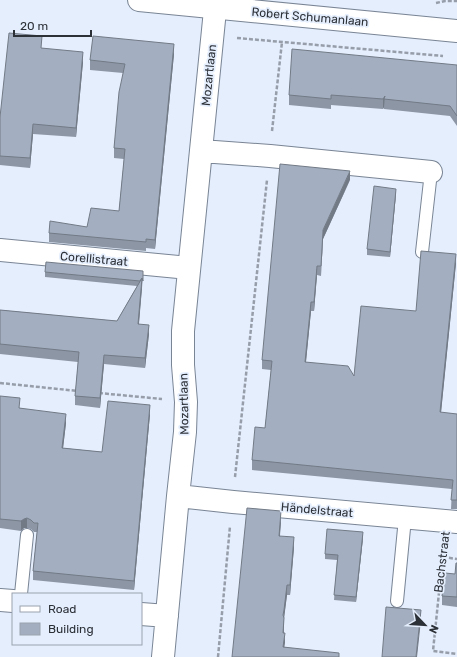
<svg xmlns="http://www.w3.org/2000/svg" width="457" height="657" viewBox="0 0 457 657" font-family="Rubik,sans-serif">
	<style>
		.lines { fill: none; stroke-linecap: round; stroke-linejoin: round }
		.service-casing { stroke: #798494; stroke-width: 14 }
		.minor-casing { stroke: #798494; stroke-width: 24 }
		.tertiary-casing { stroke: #798494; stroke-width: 24 }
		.path { stroke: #979eaa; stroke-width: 2.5; stroke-dasharray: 4 2; stroke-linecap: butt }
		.service { stroke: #fff; stroke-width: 12 }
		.minor { stroke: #fff; stroke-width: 22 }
		.tertiary { stroke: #fff; stroke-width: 22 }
		.wall { fill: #8c96a5 }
		.shaded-wall { fill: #727a86 }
		.building { fill: #a3afc0; stroke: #727a86 }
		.labels { text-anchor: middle; stroke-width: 3.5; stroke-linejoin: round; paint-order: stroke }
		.street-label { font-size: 12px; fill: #2c3037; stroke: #e4eefd }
	</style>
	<rect width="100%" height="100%" fill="#e4eefd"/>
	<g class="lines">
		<g class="service-casing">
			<path id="service" d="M422 252 431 172
				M21 594 27 535
				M397 601 405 518"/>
		</g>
		<g class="minor-casing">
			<path id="minor" d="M201 151 270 156 431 172
				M0 250 189 268
				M178 496 233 502 457 522
				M0 600 13 601
				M141 614 167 616
				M163 657 178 496 185 432 186 402 183 365V331L216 0"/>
		</g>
		<g class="tertiary-casing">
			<path id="tertiary" d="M139 0 457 31"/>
		</g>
		<path class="path" d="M436 3 445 1H457
			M237 38 443 56
			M272 131 282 42
			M0 383 78 391
			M99 393 162 399
			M235 477 267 180
			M444 544 433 651 457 654
			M443 557 457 559
			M218 657 230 526"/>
		<use href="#service" class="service"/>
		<use href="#minor" class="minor"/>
		<use href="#tertiary" class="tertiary"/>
	</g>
	<path class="wall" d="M42 48 83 62 76 137 33 134 30 168 0 165V117Z
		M174 54 155 249 146 248V251L49 242V233L87 227 119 211 124 159 114 158V148L123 73 90 70V60Z
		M457 65V126L450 116 384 109V107L383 109 331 105V109L289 105V95Z
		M350 180 323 239 321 276 317 275 314 311H311L306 362 354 376 416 311 456 263 441 413 457 414V509H451L452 489 252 470V460L265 428 271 370 262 369V360Z
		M396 194 390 257 367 255V249Z
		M45 272 143 276 139 324 149 334 145 368 104 364 100 408 75 405V396L78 362 0 354V310L117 321 137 286 45 277Z
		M0 396 20 408 66 423 63 448 102 452 150 414 134 590 33 580V571L37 532H34L31 529 27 528H24L21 531 0 528Z
		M281 520 280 536 294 547 290 595H287L284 617V647L339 657H232Z
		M363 538 356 602 334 600 337 560 325 559V554Z
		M457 563V607L442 605V596L455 574Z"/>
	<path class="shaded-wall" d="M174 44V54L155 249V240Z
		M83 52V62L76 137V128Z
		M385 96 384 107 383 109V99Z
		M33 124V134L30 168V158Z
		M350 171V180L323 239 321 276 323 230Z
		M396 189V194L390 257V252Z
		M456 254V263L440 422V412Z
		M317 266V275L314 311V302Z
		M142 278V287L138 333V324Z
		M311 302V311L305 371V362Z
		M149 325V334L145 368V358Z
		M104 355V364L100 408V398Z
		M150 405V414L134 590V581Z
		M66 414V423L62 457V448Z
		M281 511V520L279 546V536Z
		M27 518V528H24L21 531V521L24 519Z
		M363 532V538L356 602V597Z
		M294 537V547L290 595V585Z
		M287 585V595L284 619V610Z
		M421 610V620L417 657H416Z
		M284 618V628L283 643V633Z
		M285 633V643L283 656V647Z"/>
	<path class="building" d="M9 33 42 36 41 48 83 52 76 128 33 124 30 158 0 156V117Z
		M93 36 174 44 155 240 146 239V242L49 233 50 221 87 227 91 208 119 211 125 149 114 148 119 92 125 64 90 60Z
		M292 49 457 65V116L450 106 384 99 385 96 383 99 331 95V99L289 95Z
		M280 164 350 171 323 230 321 266H317L314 302H311L305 362 348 366 354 376 361 306 416 311 421 251 456 254 440 412 457 414V500H451L453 480 252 460 255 427 265 428 272 361 262 360Z
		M374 186 396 189 390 252 367 249Z
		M46 262 143 271V281L142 278 140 281 45 272Z
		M142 278 138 324 149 325 145 358 104 355 100 398 75 396 79 352 0 344V310L117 321Z
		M0 396 20 398 19 408 66 414 62 448 102 452 108 401 150 405 134 581 33 571 38 523H34L31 520 27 518 24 519 21 521 0 519Z
		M247 508 281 511 279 536 294 537 290 585H287L284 610 283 615 284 618 283 633H285L283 647 339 653V657H232Z
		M327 529 363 532 356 597 334 595 338 555 325 554Z
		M456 563H457V597L442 596 445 573 455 574Z
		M386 607 421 610 416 657H382Z"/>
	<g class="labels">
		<g class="street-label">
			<text transform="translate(310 17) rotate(5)" y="4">Robert Schumanlaan</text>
			<text transform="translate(209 75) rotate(-84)" y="4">Mozartlaan</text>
			<text transform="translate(94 259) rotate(5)" y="4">Corellistraat</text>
			<text transform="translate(184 404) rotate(-91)" y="4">Mozartlaan</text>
			<text transform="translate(317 510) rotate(5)" y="4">Händelstraat</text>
			<text transform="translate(442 562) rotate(-83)" y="4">Bachstraat</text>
		</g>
	</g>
	<rect x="12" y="593" width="130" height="52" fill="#e4eefd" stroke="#9aa2ae"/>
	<rect x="20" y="606" width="20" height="6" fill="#ffffff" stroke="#9aa2ae"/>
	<text x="48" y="613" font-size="12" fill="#2c3037">Road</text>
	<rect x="20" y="623" width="20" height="12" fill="#a3afc0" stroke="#9aa2ae"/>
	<text x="48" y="633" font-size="12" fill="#2c3037">Building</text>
	<g transform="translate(425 625) rotate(115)" stroke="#e4eefd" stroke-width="3" paint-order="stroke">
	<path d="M0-3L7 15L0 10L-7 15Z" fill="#2c3037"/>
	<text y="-6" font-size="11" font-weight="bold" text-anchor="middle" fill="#2c3037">N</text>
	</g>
	<path d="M14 30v6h77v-6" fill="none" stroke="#2c3037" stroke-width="2"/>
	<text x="20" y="30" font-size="12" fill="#2c3037" stroke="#e4eefd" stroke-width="3" paint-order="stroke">20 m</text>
</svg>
